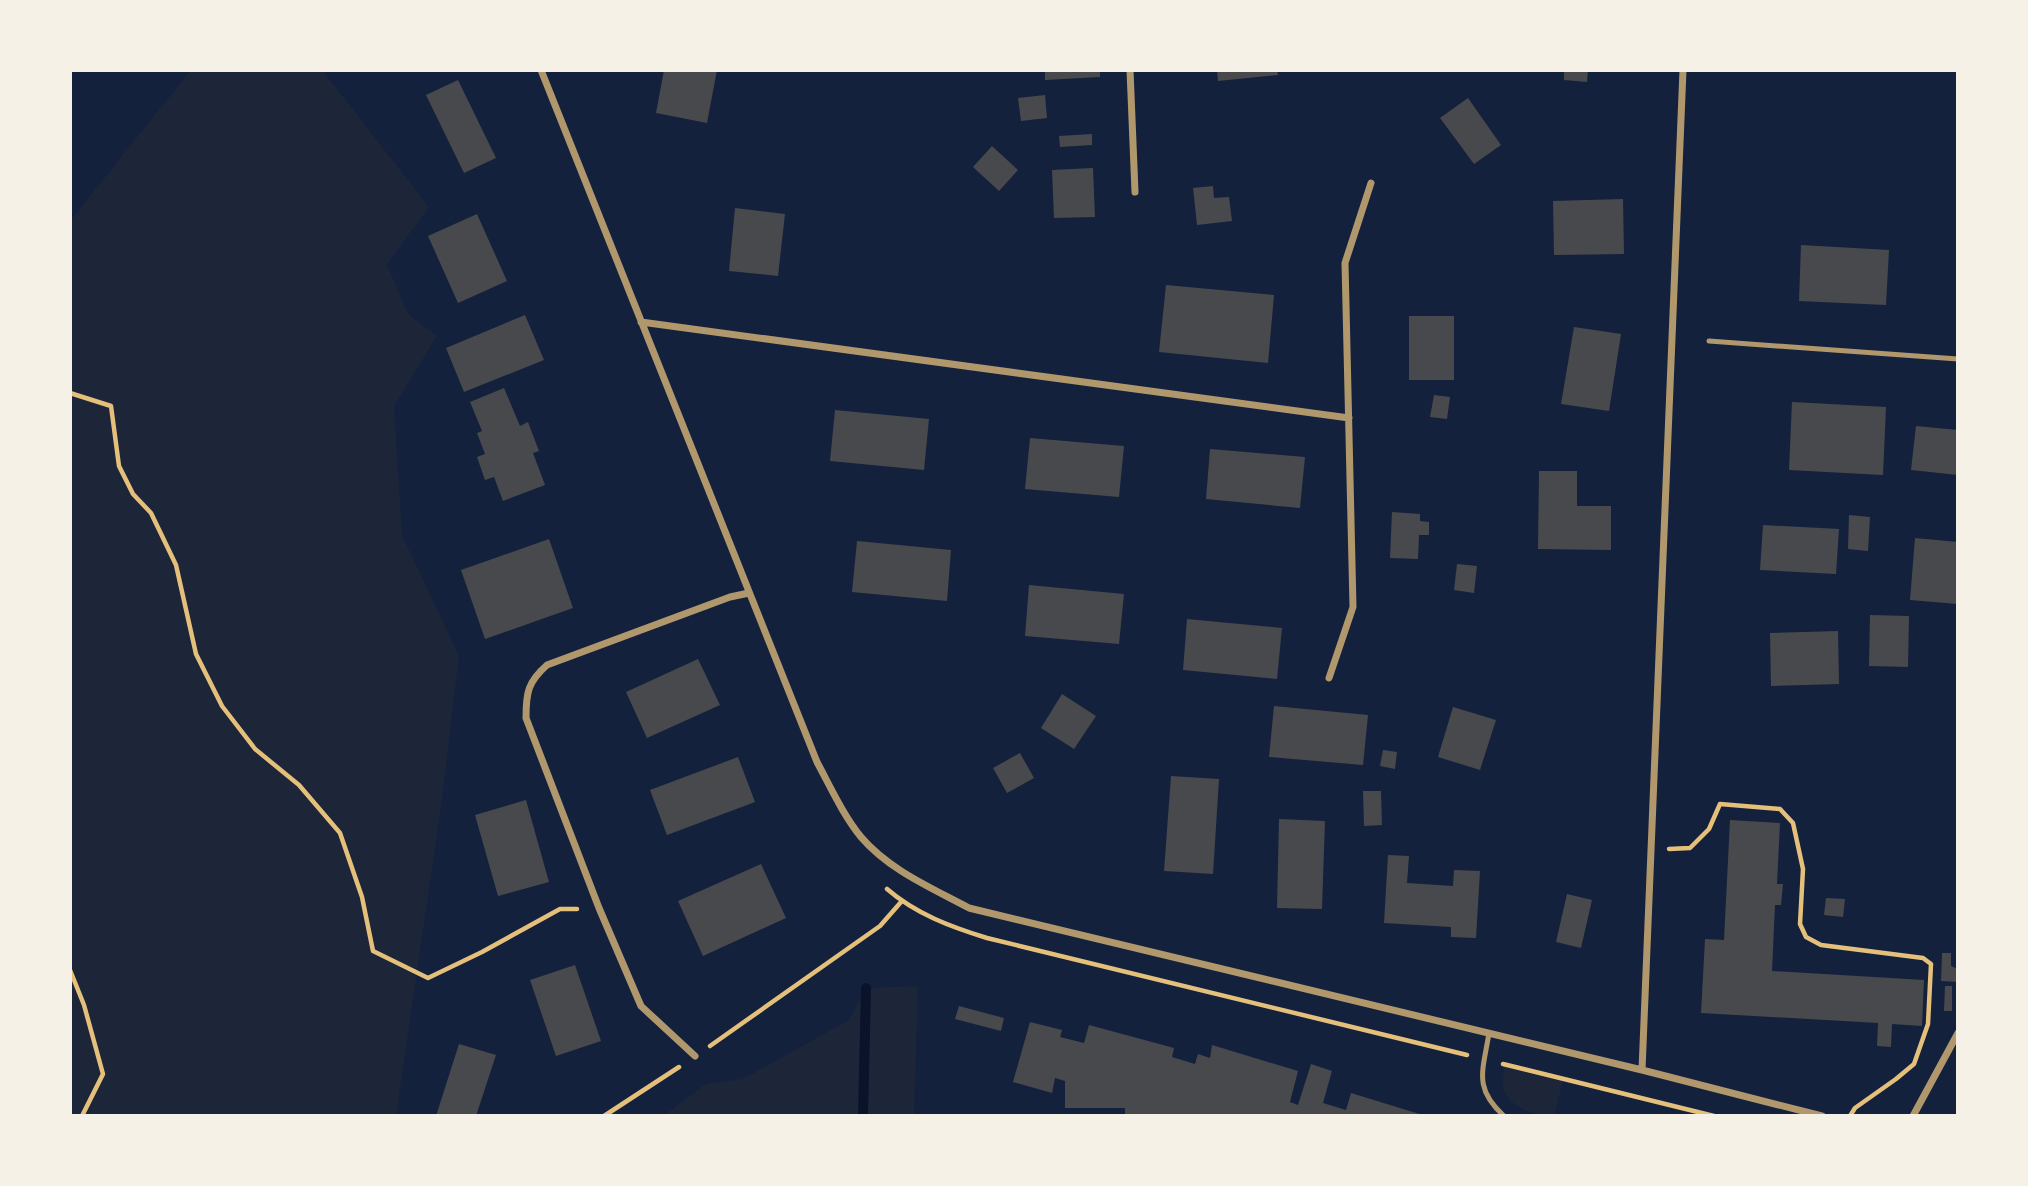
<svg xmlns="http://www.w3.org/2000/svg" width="2028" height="1186" viewBox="0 0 2028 1186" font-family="'Space Grotesk',sans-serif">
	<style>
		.green { fill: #1d2539 }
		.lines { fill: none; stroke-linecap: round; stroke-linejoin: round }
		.stream { stroke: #0b132b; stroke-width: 10 }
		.building { fill: #48494c }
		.path { stroke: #e5c07b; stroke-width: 4.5 }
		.service { stroke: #b1986c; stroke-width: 5 }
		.minor { stroke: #b1986c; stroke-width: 7 }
	</style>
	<rect width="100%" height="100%" fill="#14213d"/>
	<path class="green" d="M191 70H322L429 207 387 264 408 314 437 336 394 406 402 535 459 656 441 807 396 1116H70V221Z
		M918 986 914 1116H663L706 1084 743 1079 849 1020 866 988Z
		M1504 1066 1563 1080 1554 1116C1536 1116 1510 1108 1504 1090 1502 1083 1504 1073 1504 1066Z"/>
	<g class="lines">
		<path class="stream" d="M863 1116 866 988"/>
	</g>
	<path class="building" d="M664 70H717L707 123 656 113Z
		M1045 70H1100V77L1045 80Z
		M1217 70H1277L1278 75 1218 81Z
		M1564 70H1588L1587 82 1564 80Z
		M458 80 496 158 464 173 426 95Z
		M1045 95 1047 118 1021 121 1018 98Z
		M1468 98 1501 145 1474 164 1440 118Z
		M1092 134V145L1060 147 1059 136Z
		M992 146 1018 170 999 191 973 167Z
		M1093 168 1095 217 1054 218 1052 170Z
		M1213 186 1214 198 1229 197 1232 221 1197 225 1193 188Z
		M1623 199 1624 254 1554 255 1553 201Z
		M735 208 785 214 778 276 729 271Z
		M477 214 507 281 458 303 428 236Z
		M1801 245 1889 250 1886 305 1799 301Z
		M1166 285 1274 295 1268 363 1159 352Z
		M525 315 544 360 464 392 446 348Z
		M1409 316H1454V380H1409Z
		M1574 327 1621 334 1609 411 1561 404Z
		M504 388 520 426 528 422 539 451 533 453 545 485 503 501 494 477 485 480 477 457 485 454 477 433 482 431 470 402Z
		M1434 395 1450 397 1447 419 1430 417Z
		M1792 402 1886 407 1883 475 1789 470Z
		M835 410 929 419 924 470 830 461Z
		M1916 426 1958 430V475L1911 470Z
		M1030 438 1124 446 1119 497 1025 489Z
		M1210 449 1305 457 1300 508 1206 499Z
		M1539 471H1577V506H1611V550L1538 549Z
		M1392 512 1420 514V521L1429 522V535H1419L1418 559 1390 558Z
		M1849 515 1870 517 1868 551 1848 549Z
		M1763 525 1839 529 1836 574 1760 570Z
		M1915 538 1958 542 1957 604 1910 600Z
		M549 539 573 608 485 639 461 570Z
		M857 541 951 550 947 601 852 592Z
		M1457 564 1477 566 1474 593 1454 590Z
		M1029 585 1124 594 1119 644 1025 636Z
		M1870 615 1909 616 1908 667 1869 666Z
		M1187 619 1282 628 1277 679 1183 670Z
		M1838 631 1839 684 1771 686 1770 633Z
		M698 659 720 705 647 738 626 692Z
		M1062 694 1096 716 1074 749 1041 728Z
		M1274 706 1368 715 1363 765 1269 757Z
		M1453 707 1496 720 1480 770 1438 757Z
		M1383 750 1397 752 1395 769 1380 766Z
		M1020 753 1034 778 1007 793 993 768Z
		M738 757 755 802 667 835 650 790Z
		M1171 776 1219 779 1213 874 1164 871Z
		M1363 791H1381L1382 825 1364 826Z
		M526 800 549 882 498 896 475 815Z
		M1279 819 1325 821 1322 909 1277 908Z
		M1730 820 1780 823 1777 884H1783L1781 905H1775L1772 971 1924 980 1922 1026 1892 1024 1891 1047 1877 1046 1878 1023 1701 1013 1705 939 1724 940Z
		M1388 855 1409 856 1407 883 1453 886 1454 870 1480 871 1476 938 1451 937V927L1384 923Z
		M761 864 786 918 703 956 678 901Z
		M1567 894 1592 900 1581 948 1556 942Z
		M1826 898 1845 899 1843 917 1824 915Z
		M1942 953H1951V966L1958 969V982L1941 981Z
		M575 965 601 1041 556 1056 530 980Z
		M1945 986H1952V1011H1944Z
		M959 1006 1004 1018 1001 1031 955 1019Z
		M1030 1022 1062 1030 1060 1037 1084 1043 1089 1025 1174 1048 1172 1057 1195 1064 1198 1054 1210 1058 1212 1045 1298 1071 1290 1102 1298 1105 1311 1064 1332 1071 1323 1103 1346 1110 1351 1093 1426 1116H1125V1108H1065V1081L1055 1078 1052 1093 1013 1082Z
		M459 1044 496 1055 476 1116H436Z"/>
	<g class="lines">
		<path class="path" d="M70 393 111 406 119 466 133 494 151 513 176 565 196 654 222 706 255 749 299 785 340 833 362 897 373 951 428 978 482 952 560 909H577
			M1669 849 1690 848 1709 829 1720 804 1780 809 1793 823 1803 869 1800 924 1806 937 1821 945 1923 958 1931 964 1928 1024 1914 1064 1896 1079 1855 1108 1850 1116
			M887 889C916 914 951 927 987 938L1467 1055
			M70 970 84 1005 103 1074 82 1116
			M710 1046 880 926 901 902
			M1503 1064 1714 1116
			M604 1116 679 1067"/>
		<path class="service" d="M1709 341 1958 359
			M1489 1033C1483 1071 1473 1088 1504 1116"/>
		<path class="minor" d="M541 70 817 762C830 786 843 815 861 837 889 870 932 888 969 908L1642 1070 1822 1116
			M1130 70 1135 192
			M641 322 1349 418
			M1329 678 1353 607 1345 263 1371 183
			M695 1056 641 1006 599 908 526 718C526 692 528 682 547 665L730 597 749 593
			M1642 1070 1683 70
			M1913 1116 1958 1033"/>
	</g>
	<rect width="2028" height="1186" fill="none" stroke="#f6f1e7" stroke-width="144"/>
</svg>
